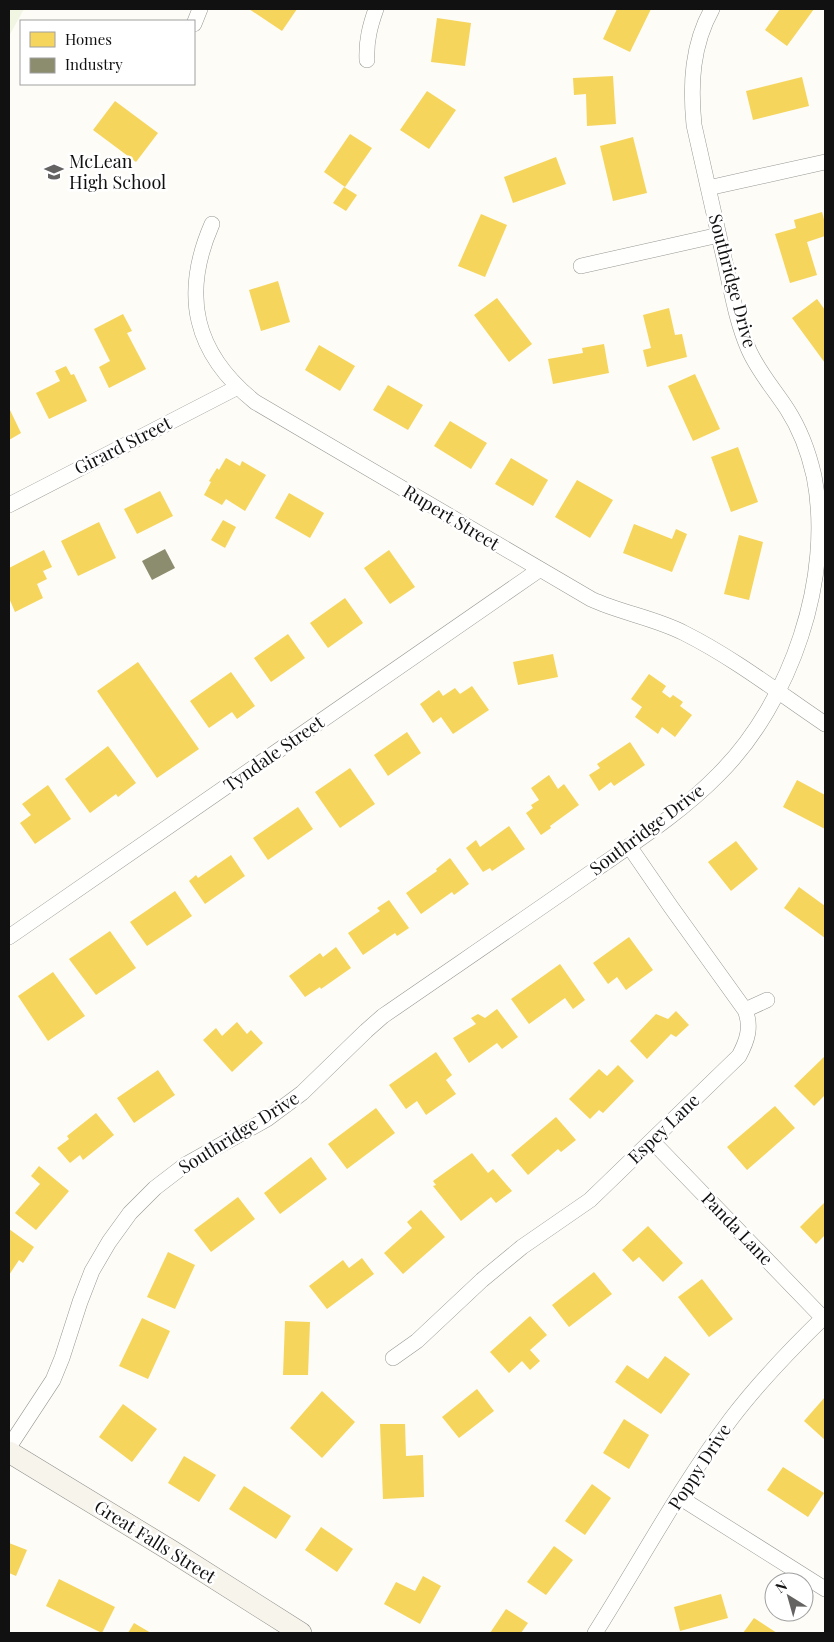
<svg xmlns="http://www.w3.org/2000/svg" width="834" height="1642" viewBox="0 0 834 1642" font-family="'Playfair Display',serif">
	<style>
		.pitch { fill: #f0f6e1 }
		.homes { fill: #f6d55c }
		.industry { fill: #8c8c6e }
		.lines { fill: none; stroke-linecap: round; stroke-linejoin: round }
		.minor-casing { stroke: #979795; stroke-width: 16 }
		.secondary-casing { stroke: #8e8d8b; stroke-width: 22 }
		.minor { stroke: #fffffe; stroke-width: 15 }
		.secondary { stroke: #f6f4eb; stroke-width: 21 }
		.labels { text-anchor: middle; stroke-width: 5; stroke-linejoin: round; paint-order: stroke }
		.poi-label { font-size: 18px; fill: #111; stroke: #fff; text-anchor: start }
		.street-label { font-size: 18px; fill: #111; stroke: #fff }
	</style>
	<rect width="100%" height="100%" fill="#fdfcf7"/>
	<path class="pitch" d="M9 9H24L9 36Z"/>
	<path class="homes" d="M249 9H297L282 31Z
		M617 9H651L630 52 603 39Z
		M780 9H814L787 46 765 30Z
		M437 18 471 23 465 66 431 62Z
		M613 76 616 124 587 126 586 94 574 95 573 78Z
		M802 77 809 106 753 120 746 91Z
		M427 91 456 110 429 149 400 130Z
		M115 101 158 133 136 162 93 130Z
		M350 134 372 148 345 187 324 172Z
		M633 137 647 193 613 201 600 146Z
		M556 157 566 184 513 203 504 177Z
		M344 187 357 195 346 211 333 203Z
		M822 212 825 223V236L807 242 817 275 790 283 775 234 796 228 794 220Z
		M481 214 507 225 485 277 458 266Z
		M278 281 290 322 261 331 249 290Z
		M497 298 532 344 509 362 474 315Z
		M817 299 825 310V363L792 318Z
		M669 308 675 335 682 334 687 357 647 367 643 350 651 348 643 315Z
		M123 314 132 331 127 333 146 369 109 388 99 367 110 361 94 329Z
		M604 344 609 373 553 384 548 359 583 353 582 348Z
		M319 345 355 366 340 391 305 370Z
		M66 366 71 375 74 374 87 401 49 419 36 393 60 381 55 371Z
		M695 374 720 429 693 441 668 386Z
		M388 385 423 405 408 430 373 410Z
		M9 408 21 433 9 440Z
		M450 421 487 443 471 469 434 446Z
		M738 447 758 502 731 512 711 457Z
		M226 458 240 466 242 461 266 475 245 511 226 499 222 505 204 495 211 482 209 481 217 468 219 470Z
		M511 458 548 480 533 506 495 484Z
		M577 480 613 500 590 538 555 517Z
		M160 491 173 516 137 534 124 509Z
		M289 493 324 513 310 538 275 518Z
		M223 520 236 527 225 548 211 540Z
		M99 522 116 558 78 576 61 541Z
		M634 524 672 539 676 529 687 534 672 572 623 553Z
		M739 535 763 542 749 600 724 594Z
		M44 550 52 567 43 571 47 579 37 584 43 598 15 612 9 598V568Z
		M389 550 415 587 390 604 364 568Z
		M345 598 363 623 328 648 310 623Z
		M288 634 305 658 271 682 254 658Z
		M553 654 558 677 518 685 513 662Z
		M138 662 199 749 157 778 97 691Z
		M231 672 255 706 237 719 232 712 209 728 190 701Z
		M649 674 666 686 662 692 670 698 673 695 683 702 680 706 692 715 675 737 662 727 658 734 635 717 642 707 631 699Z
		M472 686 489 710 453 734 441 717 433 723 420 704 439 690 443 696 455 688 460 694Z
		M407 732 421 753 388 776 374 755Z
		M630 742 645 765 614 786 611 782 599 791 589 775 600 768 597 764Z
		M108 746 136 783 118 797 116 794 90 813 65 779Z
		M350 768 375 804 340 828 315 792Z
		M549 775 558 789 564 784 579 805 550 826 551 828 541 835 526 813 533 808 531 805 539 800 531 788Z
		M797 780 825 795V829L783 807Z
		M48 785 71 819 35 844 20 823 31 815 22 804Z
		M298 807 313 829 268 860 253 838Z
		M509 826 525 849 492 871 490 868 483 872 466 848 476 840 480 847Z
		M736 841 758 869 731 891 708 862Z
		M231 855 245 876 205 904 189 881 196 875 198 878Z
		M450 858 469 884 454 895 452 892 421 914 406 893 437 871 436 869Z
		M799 887 825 906V938L784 908Z
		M175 891 192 916 147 946 130 922Z
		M389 900 409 928 397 936 395 933 363 955 348 933 380 911 377 908Z
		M110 931 136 968 96 995 69 959Z
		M629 937 653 970 626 990 617 977 608 984 593 963Z
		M336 947 351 968 321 989 320 987 305 997 289 976 320 953 323 957Z
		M560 964 585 1000 573 1009 565 998 529 1024 511 999Z
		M53 972 85 1016 48 1041 18 996Z
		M497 1009 518 1037 502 1049 497 1043 469 1063 453 1038 476 1024 471 1018 478 1014 485 1018Z
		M676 1011 689 1025 676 1037 671 1034 647 1059 630 1041 656 1014 668 1019Z
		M237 1022 247 1034 251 1030 263 1043 232 1072 203 1040 216 1028 222 1036Z
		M436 1052 452 1075 446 1080 456 1094 426 1115 417 1101 406 1109 389 1085Z
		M825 1056V1095L814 1106 794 1086Z
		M618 1065 634 1081 603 1113 599 1110 590 1119 569 1099 599 1069 607 1076Z
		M158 1070 175 1095 134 1123 117 1098Z
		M775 1106 795 1128 747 1170 727 1147Z
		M376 1108 395 1133 347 1169 328 1144Z
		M96 1113 114 1135 83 1160 80 1155 70 1163 57 1148 69 1139 67 1136Z
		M556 1117 576 1140 561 1152 558 1149 528 1175 511 1155Z
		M472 1153 488 1173 493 1169 512 1191 496 1203 491 1197 461 1221 433 1186 436 1185 433 1181Z
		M311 1157 327 1179 280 1214 264 1193Z
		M39 1166 69 1191 36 1230 15 1213 40 1184 31 1176Z
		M238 1197 255 1219 211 1252 194 1230Z
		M825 1202V1235L816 1244 800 1227Z
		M421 1210 445 1237 403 1274 384 1253 412 1228 407 1222Z
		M648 1226 683 1263 663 1282 639 1257 633 1262 622 1250Z
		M9 1229 34 1247 23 1263 19 1260 9 1275Z
		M168 1252 195 1265 175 1309 147 1297Z
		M362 1258 374 1274 327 1309 309 1286 343 1260 349 1268Z
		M594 1272 612 1294 569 1327 552 1305Z
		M702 1279 733 1319 709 1337 678 1297Z
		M530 1316 547 1335 530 1350 540 1361 530 1370 522 1361 509 1373 490 1352Z
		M142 1318 170 1331 148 1379 119 1366Z
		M285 1321 310 1322 308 1375H283Z
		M665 1356 690 1374 661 1414 615 1382 627 1365 648 1379Z
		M477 1389 494 1411 459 1438 442 1417Z
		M322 1391 355 1422 322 1458 290 1428Z
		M825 1397V1440L804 1421Z
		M123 1404 157 1429 132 1462 99 1437Z
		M624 1419 649 1435 629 1469 603 1453Z
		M380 1424H405L406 1456 423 1455 424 1497 383 1499Z
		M184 1456 216 1475 199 1502 168 1483Z
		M783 1467 824 1493 808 1517 767 1490Z
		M592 1484 611 1498 585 1535 565 1521Z
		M244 1486 291 1516 276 1539 229 1509Z
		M321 1527 353 1549 337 1572 305 1550Z
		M9 1543 27 1550 16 1576 9 1573Z
		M554 1546 573 1560 546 1595 527 1582Z
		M423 1576 441 1586 420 1624 384 1604 396 1582 415 1591Z
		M59 1579 115 1607 102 1633 46 1606Z
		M721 1594 728 1618 680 1631 674 1607Z
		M506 1609 528 1623 521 1633H490Z
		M754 1618 777 1633H743Z
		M134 1623 151 1633H128Z"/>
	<path class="industry" d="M165 549 175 568 152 580 142 561Z"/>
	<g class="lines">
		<g class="minor-casing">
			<path id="minor" d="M194 24 200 9
				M367 60C366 41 370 26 376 9
				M708 188 825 162
				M212 224C181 295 194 353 255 402L591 599C621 613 655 618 684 633 734 658 779 693 825 724
				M581 266 719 235
				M9 505 236 388
				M9 937 539 570
				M745 1010 767 1000
				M652 1141 823 1318
				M393 1358 417 1341 482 1280 522 1247 590 1200 739 1056C747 1041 752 1027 745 1010L671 907 629 846
				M9 1447 53 1380 62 1358 80 1302 92 1271 109 1242 130 1213 155 1188 185 1165 267 1119 302 1093 366 1031 383 1016C451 969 519 923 586 876 632 844 680 814 719 774 791 702 834 577 814 476 809 454 800 429 787 409 774 389 757 370 748 348 737 322 732 294 726 267 715 220 705 172 694 125 690 84 692 45 712 9
				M679 1497 825 1589
				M595 1633C640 1562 680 1487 731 1419 759 1382 792 1348 825 1316"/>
		</g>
		<g class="secondary-casing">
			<path id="secondary" d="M9 1452 170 1550 301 1633"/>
		</g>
		<use href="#minor" class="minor"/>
		<use href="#secondary" class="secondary"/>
	</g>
	<defs>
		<g id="school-bare" transform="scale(1.5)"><path d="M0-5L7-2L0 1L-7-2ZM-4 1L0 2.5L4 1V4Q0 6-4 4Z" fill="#646362" stroke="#fff" stroke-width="2.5" paint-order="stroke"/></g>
	</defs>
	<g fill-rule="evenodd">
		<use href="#school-bare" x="54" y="172"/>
	</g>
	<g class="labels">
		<g class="poi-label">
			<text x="69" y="168">McLean<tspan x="69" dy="21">High School</tspan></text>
		</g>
		<g class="street-label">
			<text transform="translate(732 281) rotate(75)" y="6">Southridge Drive</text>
			<text transform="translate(123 446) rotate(-27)" y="6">Girard Street</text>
			<text transform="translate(451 518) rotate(31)" y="6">Rupert Street</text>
			<text transform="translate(274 754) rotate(-35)" y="6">Tyndale Street</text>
			<text transform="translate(647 830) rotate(-37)" y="6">Southridge Drive</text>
			<text transform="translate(664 1129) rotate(-44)" y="6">Espey Lane</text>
			<text transform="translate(239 1133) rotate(-32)" y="6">Southridge Drive</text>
			<text transform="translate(737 1229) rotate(46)" y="6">Panda Lane</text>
			<text transform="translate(700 1467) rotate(-57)" y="6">Poppy Drive</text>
			<text transform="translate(155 1542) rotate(32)" y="6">Great Falls Street</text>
		</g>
	</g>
	<rect width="834" height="1642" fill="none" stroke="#111111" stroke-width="20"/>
	<rect x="20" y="20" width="175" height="65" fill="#ffffff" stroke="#a0a0a0"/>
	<rect x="30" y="32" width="25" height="15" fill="#f6d55c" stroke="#a0a0a0"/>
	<text x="65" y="45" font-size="15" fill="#111111">Homes</text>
	<rect x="30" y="58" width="25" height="15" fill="#8c8c6e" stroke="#a0a0a0"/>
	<text x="65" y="70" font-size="15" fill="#111111">Industry</text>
	<g transform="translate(789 1597) rotate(323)"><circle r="24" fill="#ffffff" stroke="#a0a0a0"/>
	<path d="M0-4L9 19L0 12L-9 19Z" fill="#646362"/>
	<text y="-8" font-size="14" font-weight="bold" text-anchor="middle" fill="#111111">N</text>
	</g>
</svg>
